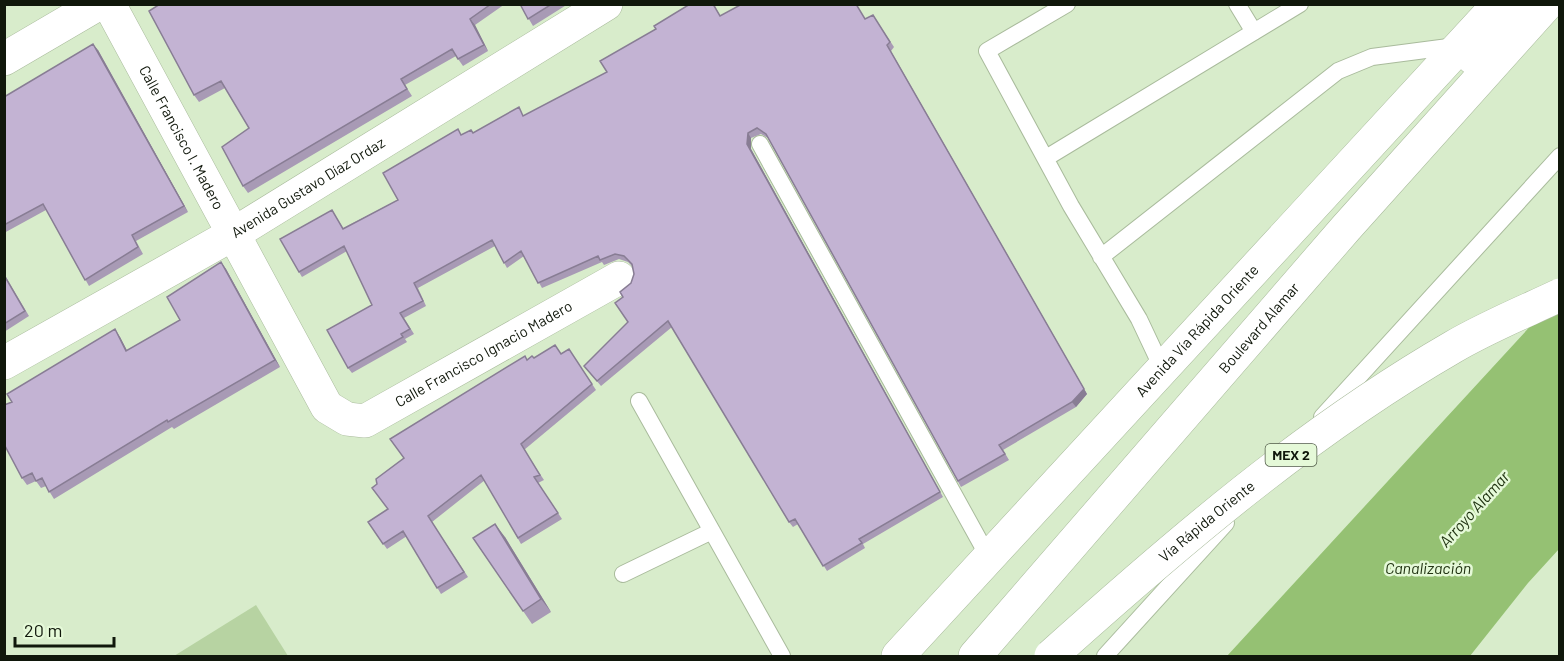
<svg xmlns="http://www.w3.org/2000/svg" width="1564" height="661" viewBox="0 0 1564 661" font-family="Barlow,sans-serif">
	<style>
		.green { fill: #b7d3a2 }
		.water { fill: #95c173 }
		.lines { fill: none; stroke-linecap: round; stroke-linejoin: round }
		.service-casing { stroke: #a9bb9c; stroke-width: 18 }
		.minor-casing { stroke: #a9bb9c; stroke-width: 34 }
		.tertiary-casing { stroke: #a9bb9c; stroke-width: 34 }
		.secondary-casing { stroke: #a9bb9c; stroke-width: 34 }
		.trunk-casing { stroke: #a9bb9c; stroke-width: 34 }
		.service { stroke: #fff; stroke-width: 16 }
		.minor { stroke: #fff; stroke-width: 33 }
		.tertiary { stroke: #fff; stroke-width: 33 }
		.secondary { stroke: #fff; stroke-width: 33 }
		.trunk { stroke: #fff; stroke-width: 33 }
		.trunk-bridge-casing { stroke: #a9bb9c; stroke-width: 34; stroke-linecap: butt }
		.trunk-bridge { stroke: #fff; stroke-width: 33 }
		.wall { fill: #a89ab5 }
		.shaded-wall { fill: #887d94 }
		.building { fill: #c3b3d3; stroke: #887d94; stroke-width: 1.5 }
		.labels { text-anchor: middle; stroke-width: 5; stroke-linejoin: round; paint-order: stroke }
		.shield { fill: #e5f9d8; stroke: #505b48; stroke-width: 1.5 }
		.shield-label { font-size: 14px; font-weight: bold; fill: #10170b }
		.street-label { font-size: 15px; fill: #10170b; stroke: #e5f9d8 }
		.water-label { font-size: 16px; font-style: italic; fill: #213312; stroke: #e5f9d8 }
	</style>
	<rect width="100%" height="100%" fill="#d8eccb"/>
	<path class="green" d="M256 605 288 656H174Z"/>
	<path class="water" d="M1559 295V549L1528 583 1470 656H1227Z"/>
	<g class="lines">
		<g class="service-casing">
			<path id="service" d="M1067 4 987 51 1071 206 1139 319 1163 370
				M1237 4 1254 32
				M760 144 989 558
				M1046 158 1300 4
				M1101 257 1338 71 1372 57 1456 46
				M639 401 782 656
				M1322 417 1560 156
				M623 574 712 531
				M1105 656 1226 523"/>
		</g>
		<g class="minor-casing">
			<g id="minor">
				<path id="s1" d="M109 4 327 407 347 419 365 421 619 278"/>
				<path d="M4 59 98 4"/>
			</g>
		</g>
		<g class="tertiary-casing">
			<g id="tertiary">
				<path id="s2" d="M4 363 235 233 606 4"/>
			</g>
		</g>
		<g class="secondary-casing">
			<g id="secondary">
				<path id="s3" d="M898 656 1495 8"/>
			</g>
		</g>
		<g class="trunk-casing">
			<g id="trunk">
				<path d="M1473 58 1513 4"/>
				<path id="s4" d="M975 656 1346 228 1547 4"/>
			</g>
		</g>
		<use href="#service" class="service"/>
		<use href="#minor" class="minor"/>
		<use href="#tertiary" class="tertiary"/>
		<use href="#secondary" class="secondary"/>
		<use href="#trunk" class="trunk"/>
		<g class="trunk-bridge-casing">
			<g id="trunk-bridge">
				<path id="s5" d="M1051 656C1177 543 1306 432 1453 347 1487 327 1524 312 1560 295"/>
			</g>
		</g>
		<use href="#trunk-bridge" class="trunk-bridge"/>
	</g>
	<path class="wall" d="M160 4H505L475 25 488 51 463 66 456 56 405 85 412 96 248 193 243 186 249 128 225 88 199 102 194 95Z
		M520 4H568L533 26Z
		M714 4 720 16 866 19 873 15 894 47 891 51 1087 394 1076 407 1003 450 1009 460 961 487 768 138 761 134 751 138V149L943 497 863 544 865 548 827 571 798 524 793 527 789 522 672 327 601 386 584 366 628 322 623 297 631 283 634 274 632 266 628 262 619 259 604 265 602 262 542 288 524 256 507 268 495 246 418 288 426 306 404 318 414 334 405 339 407 342 352 373 348 368 372 305 347 251 302 277 299 272 332 210 343 228 398 200 473 133 524 116 607 72Z
		M98 50 188 212 136 241 143 254 89 286 46 210 4 233V97Z
		M221 262 226 269 280 367 174 429 172 427 54 499 46 486 41 488 36 481 27 485 22 478 12 402 120 337 127 351 180 320Z
		M4 274 29 316 4 332Z
		M569 349 596 390 524 450 544 480 538 483 562 519 521 544 485 480 432 522 468 577 441 594 407 536 387 549 368 522 388 509 404 458 527 360 561 354Z
		M505 537 551 612 532 624 473 538Z"/>
	<path class="shaded-wall" d="M470 19 475 25 488 51 484 45Z
		M93 44 98 50 188 212 184 206Z
		M887 45 1087 394 1076 407 1072 402Z
		M748 133 751 138V149L943 497 747 144Z
		M221 262 226 269 280 367 275 360Z
		M115 329 120 337 131 358 126 351Z
		M495 524 505 537 551 612 541 599Z"/>
	<path class="building" d="M160 4H491L470 19 484 45 458 59 452 49 401 79 407 89 243 186 222 147 249 128 221 81 194 95 149 11Z
		M520 4H552L528 19Z
		M690 4H713L720 16 742 4H856L865 19 873 15 890 42 887 45 1084 389 1072 402 999 445 1005 454 958 481 766 134 757 128 748 133 747 144 940 492 859 539 862 543 823 566 795 519 789 522 668 321 597 381 584 366 628 322 615 303 623 297 620 292 631 283 634 274 632 264 624 256 615 254 600 260 598 256 538 283 521 251 504 263 492 240 414 283 423 301 400 313 410 329 401 334 403 337 348 368 327 330 372 305 344 246 299 272 280 239 332 210 343 229 398 200 383 173 458 129 461 135 471 130 473 133 519 107 523 116 607 72 600 61 656 29 654 26Z
		M93 44 184 206 132 235 138 247 85 280 43 204 4 225V97Z
		M221 262 275 360 168 422 167 420 49 492 42 478 36 481 32 473 22 478 4 444V405L12 402 7 394 115 329 126 351 180 320 167 297Z
		M4 275 25 311 4 324Z
		M555 345 561 354 569 349 592 384 521 444 540 475 534 477 558 513 518 538 481 475 428 516 464 572 437 588 403 531 383 544 368 522 388 509 372 488 377 484 376 479 404 458 390 439 525 356 527 360 532 356 534 358Z
		M495 524 541 599 523 611 473 538Z"/>
	<g class="labels">
		<rect class="shield" x="1265.5" y="444" width="51" height="22" rx="4.5"/>
		<g class="shield-label">
			<text x="1291" y="460">MEX 2</text>
		</g>
		<g class="street-label">
			<text dy="5" stroke="none"><textPath href="#s1" startOffset="152">Calle Francisco I. Madero</textPath></text>
			<text dy="5" stroke="none"><textPath href="#s2" startOffset="351">Avenida Gustavo Díaz Ordaz</textPath></text>
			<text dy="5" stroke="none"><textPath href="#s4" startOffset="434">Boulevard Alamar</textPath></text>
			<text dy="5" stroke="none"><textPath href="#s3" startOffset="442">Avenida Vía Rápida Oriente</textPath></text>
			<text dy="5" stroke="none"><textPath href="#s1" startOffset="636">Calle Francisco Ignacio Madero</textPath></text>
			<text dy="5" stroke="none"><textPath href="#s5" startOffset="206">Vía Rápida Oriente</textPath></text>
		</g>
		<g class="water-label">
			<text transform="translate(1474 509) rotate(-48)" y="6">Arroyo Alamar</text>
			<text x="1428" y="574">Canalización</text>
		</g>
	</g>
	<rect width="1564" height="661" fill="none" stroke="#10170b" stroke-width="12"/>
	<path d="M15 637v9h99v-9" fill="none" stroke="#10170b" stroke-width="3"/>
	<text x="24" y="637" font-size="18" fill="#10170b" stroke="#e5f9d8" stroke-width="4.5" paint-order="stroke">20 m</text>
</svg>
